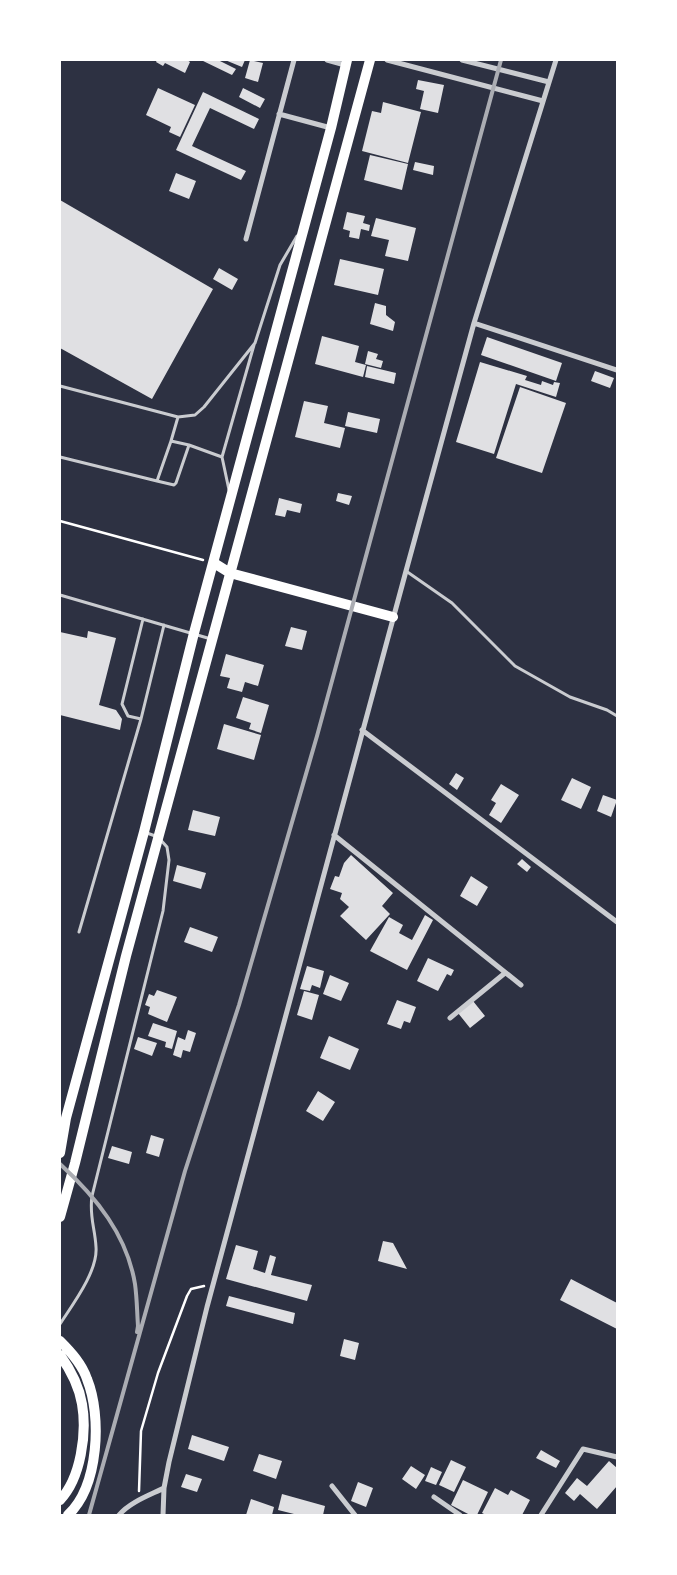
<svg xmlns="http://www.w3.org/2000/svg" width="677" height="1575" viewBox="0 0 677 1575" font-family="'Alegreya Sans',sans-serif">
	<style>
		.building { fill: #e0e0e3 }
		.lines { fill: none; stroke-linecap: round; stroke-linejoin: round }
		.path { stroke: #fff; stroke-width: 2.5 }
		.service { stroke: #caccd0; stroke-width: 3 }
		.minor { stroke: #caccd0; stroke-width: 5 }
		.primary { stroke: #fff; stroke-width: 10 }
		.rail { stroke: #abadb3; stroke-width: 4 }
	</style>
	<rect width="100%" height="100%" fill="#2d3142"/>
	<path class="building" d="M157 60H187L190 62 185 73 165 63 163 66 156 62Z
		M201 60H218L236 69 232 75Z
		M225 60H245L242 67Z
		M250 60 263 63 258 82 245 78Z
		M418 80 444 85 438 113 420 109 424 91 416 89Z
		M158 88 195 105 180 137 169 132 171 127 146 115Z
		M243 88 265 99 260 108 239 97Z
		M203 92 259 119 254 129 210 108 192 146 246 171 241 180 176 150Z
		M383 102 421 112 408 163 362 151 372 111 381 113Z
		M370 155 408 164 402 190 364 180Z
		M415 162 434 166 433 175 413 170Z
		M176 173 196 181 189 199 169 191Z
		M60 200 213 289 152 399 60 348Z
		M347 212 365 216 363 223 370 225 369 231 361 229 359 239 349 237 350 231 343 229Z
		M376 218 416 228 408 261 385 256 389 240 371 236Z
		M340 259 384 269 378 295 334 285Z
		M219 268 238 279 232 290 213 279Z
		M375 303 386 306V315L395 322 393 331 370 324Z
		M322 336 359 346 355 362 366 365 363 377 315 364Z
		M487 337 562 363 556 381 481 355Z
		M368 351 378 354 376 359 383 361 381 368 365 364Z
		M480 362 527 376 525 380 541 385 542 381 553 385 554 382 560 383 556 397 516 384 494 454 456 442Z
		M367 366 396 373 394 384 365 377Z
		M595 371 614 378 610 388 591 381Z
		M520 387 566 403 542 473 496 458Z
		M304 401 328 406 324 423 345 428 340 448 295 437Z
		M348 412 380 419 377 433 345 426Z
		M338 493 352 496 349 505 336 501Z
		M279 498 302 504 300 513 287 510 285 517 275 515Z
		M291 627 307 631 302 650 285 646Z
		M88 631 116 638 99 705 116 710 122 719 120 730 60 715V632L87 638Z
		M226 654 264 665 258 686 245 682 242 692 227 688 230 678 220 676Z
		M243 697 269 705 261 733 249 729 251 723 236 718Z
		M224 724 261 735 254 760 217 749Z
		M456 773 464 778 457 790 449 784Z
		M572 778 591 787 581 809 561 800Z
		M501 784 519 795 501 823 489 815 496 803 491 800Z
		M603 795 617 800 611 817 597 811Z
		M193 810 220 817 215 836 188 830Z
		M351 855 393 893 382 906 390 914 366 940 340 916 349 907 340 899 342 893 330 889 335 876 339 877 344 863Z
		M522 859 531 867 527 872 517 864Z
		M177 865 206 873 201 889 173 881Z
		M471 876 488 887 477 906 460 896Z
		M425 915 433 920 407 970 370 951 389 917 403 925 399 933 412 940Z
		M190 927 218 937 212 952 184 942Z
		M428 958 454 970 451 976 447 974 438 991 417 981Z
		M307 966 324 971 320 988 312 985 310 991 300 989Z
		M330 975 349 983 341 1001 323 994Z
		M157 990 177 997 167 1022 148 1014 150 1007 145 1005 149 994 154 996Z
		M304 991 319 995 312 1020 297 1015Z
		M397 1000 416 1007 410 1023 404 1021 401 1029 387 1024Z
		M473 1001 485 1016 470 1028 458 1013Z
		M153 1023 177 1031 172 1049 165 1047 166 1042 148 1036Z
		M188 1030 196 1033 190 1052 183 1050 181 1058 173 1055 178 1037 185 1040Z
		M329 1036 359 1049 350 1070 320 1058Z
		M138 1037 157 1043 152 1056 134 1049Z
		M318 1091 335 1102 323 1121 306 1111Z
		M151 1135 164 1139 159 1157 146 1153Z
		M112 1146 132 1152 129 1164 108 1158Z
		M383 1241 393 1243 407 1269 378 1261Z
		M236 1245 258 1251 253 1269 265 1273 270 1255 276 1257 271 1275 312 1285 307 1301 226 1279Z
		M571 1279 617 1303V1329L560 1300Z
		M229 1296 295 1313 293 1324 226 1306Z
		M344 1339 359 1343 355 1360 340 1356Z
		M192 1435 229 1447 224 1461 188 1449Z
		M541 1450 560 1461 556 1468 536 1458Z
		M259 1454 282 1461 276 1479 253 1471Z
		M451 1460 466 1467 454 1492 439 1485Z
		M609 1461 617 1468V1486L597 1509 580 1494 574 1501 565 1493 577 1478 587 1486Z
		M411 1466 425 1475 416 1489 402 1479Z
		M431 1467 442 1472 436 1485 425 1481Z
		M186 1474 202 1479 197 1492 181 1487Z
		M463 1480 488 1492 477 1515H470L451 1505Z
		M358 1482 373 1488 366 1507 351 1501Z
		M495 1488 508 1495 511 1490 530 1500 522 1515H486L482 1513Z
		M282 1494 325 1506 323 1515H298L278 1510Z
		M251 1499 274 1507 272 1515H246Z"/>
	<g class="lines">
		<path class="path" d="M60 521 203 560
			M139 1491 141 1431 158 1373 187 1296 191 1289 204 1286"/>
		<path class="service" d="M60 386 178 417 171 441
			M178 417 195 415 204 407 255 343 280 265 297 236
			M60 457 157 481 171 441 189 445 222 457 229 490
			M222 457 254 345
			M157 481 174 485 176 483 189 445
			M406 571 452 603 515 666 570 697 607 710 617 716
			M60 595 211 639
			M143 619 122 704 128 716 141 719 164 625
			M79 932 141 719
			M60 1324C73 1304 98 1271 96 1247 95 1228 89 1216 92 1196L163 911 169 860 167 847 158 837 147 833"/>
		<path class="minor" d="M327 60 345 65
			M387 60 543 101
			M462 60 549 82
			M279 114 331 128
			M246 239 294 60
			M474 323 617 370
			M362 730 617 922
			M334 835 521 985
			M450 1018 505 973
			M332 1486 355 1515
			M434 1497 460 1515
			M119 1515C130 1502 150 1495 164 1488
			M163 1515 164 1488 169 1462 207 1307 406 571 474 323 556 60
			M541 1515 583 1449 617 1457"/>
		<path class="primary" d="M214 563 230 573 393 617
			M60 1153 66 1118 144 832 194 633 331 128 347 60
			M60 1217 75 1163 126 956 370 60
			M60 1341C71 1352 82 1364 87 1379 102 1416 99 1486 68 1515
			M60 1355C70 1369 79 1386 82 1404 87 1433 81 1478 60 1500"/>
		<path class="rail" d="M60 1164C96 1197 127 1235 135 1284 137 1298 137 1312 138 1326L137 1332
			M89 1515 185 1171 239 1005 317 736 501 60"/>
	</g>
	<rect width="677" height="1575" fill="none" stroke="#ffffff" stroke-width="122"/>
</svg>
